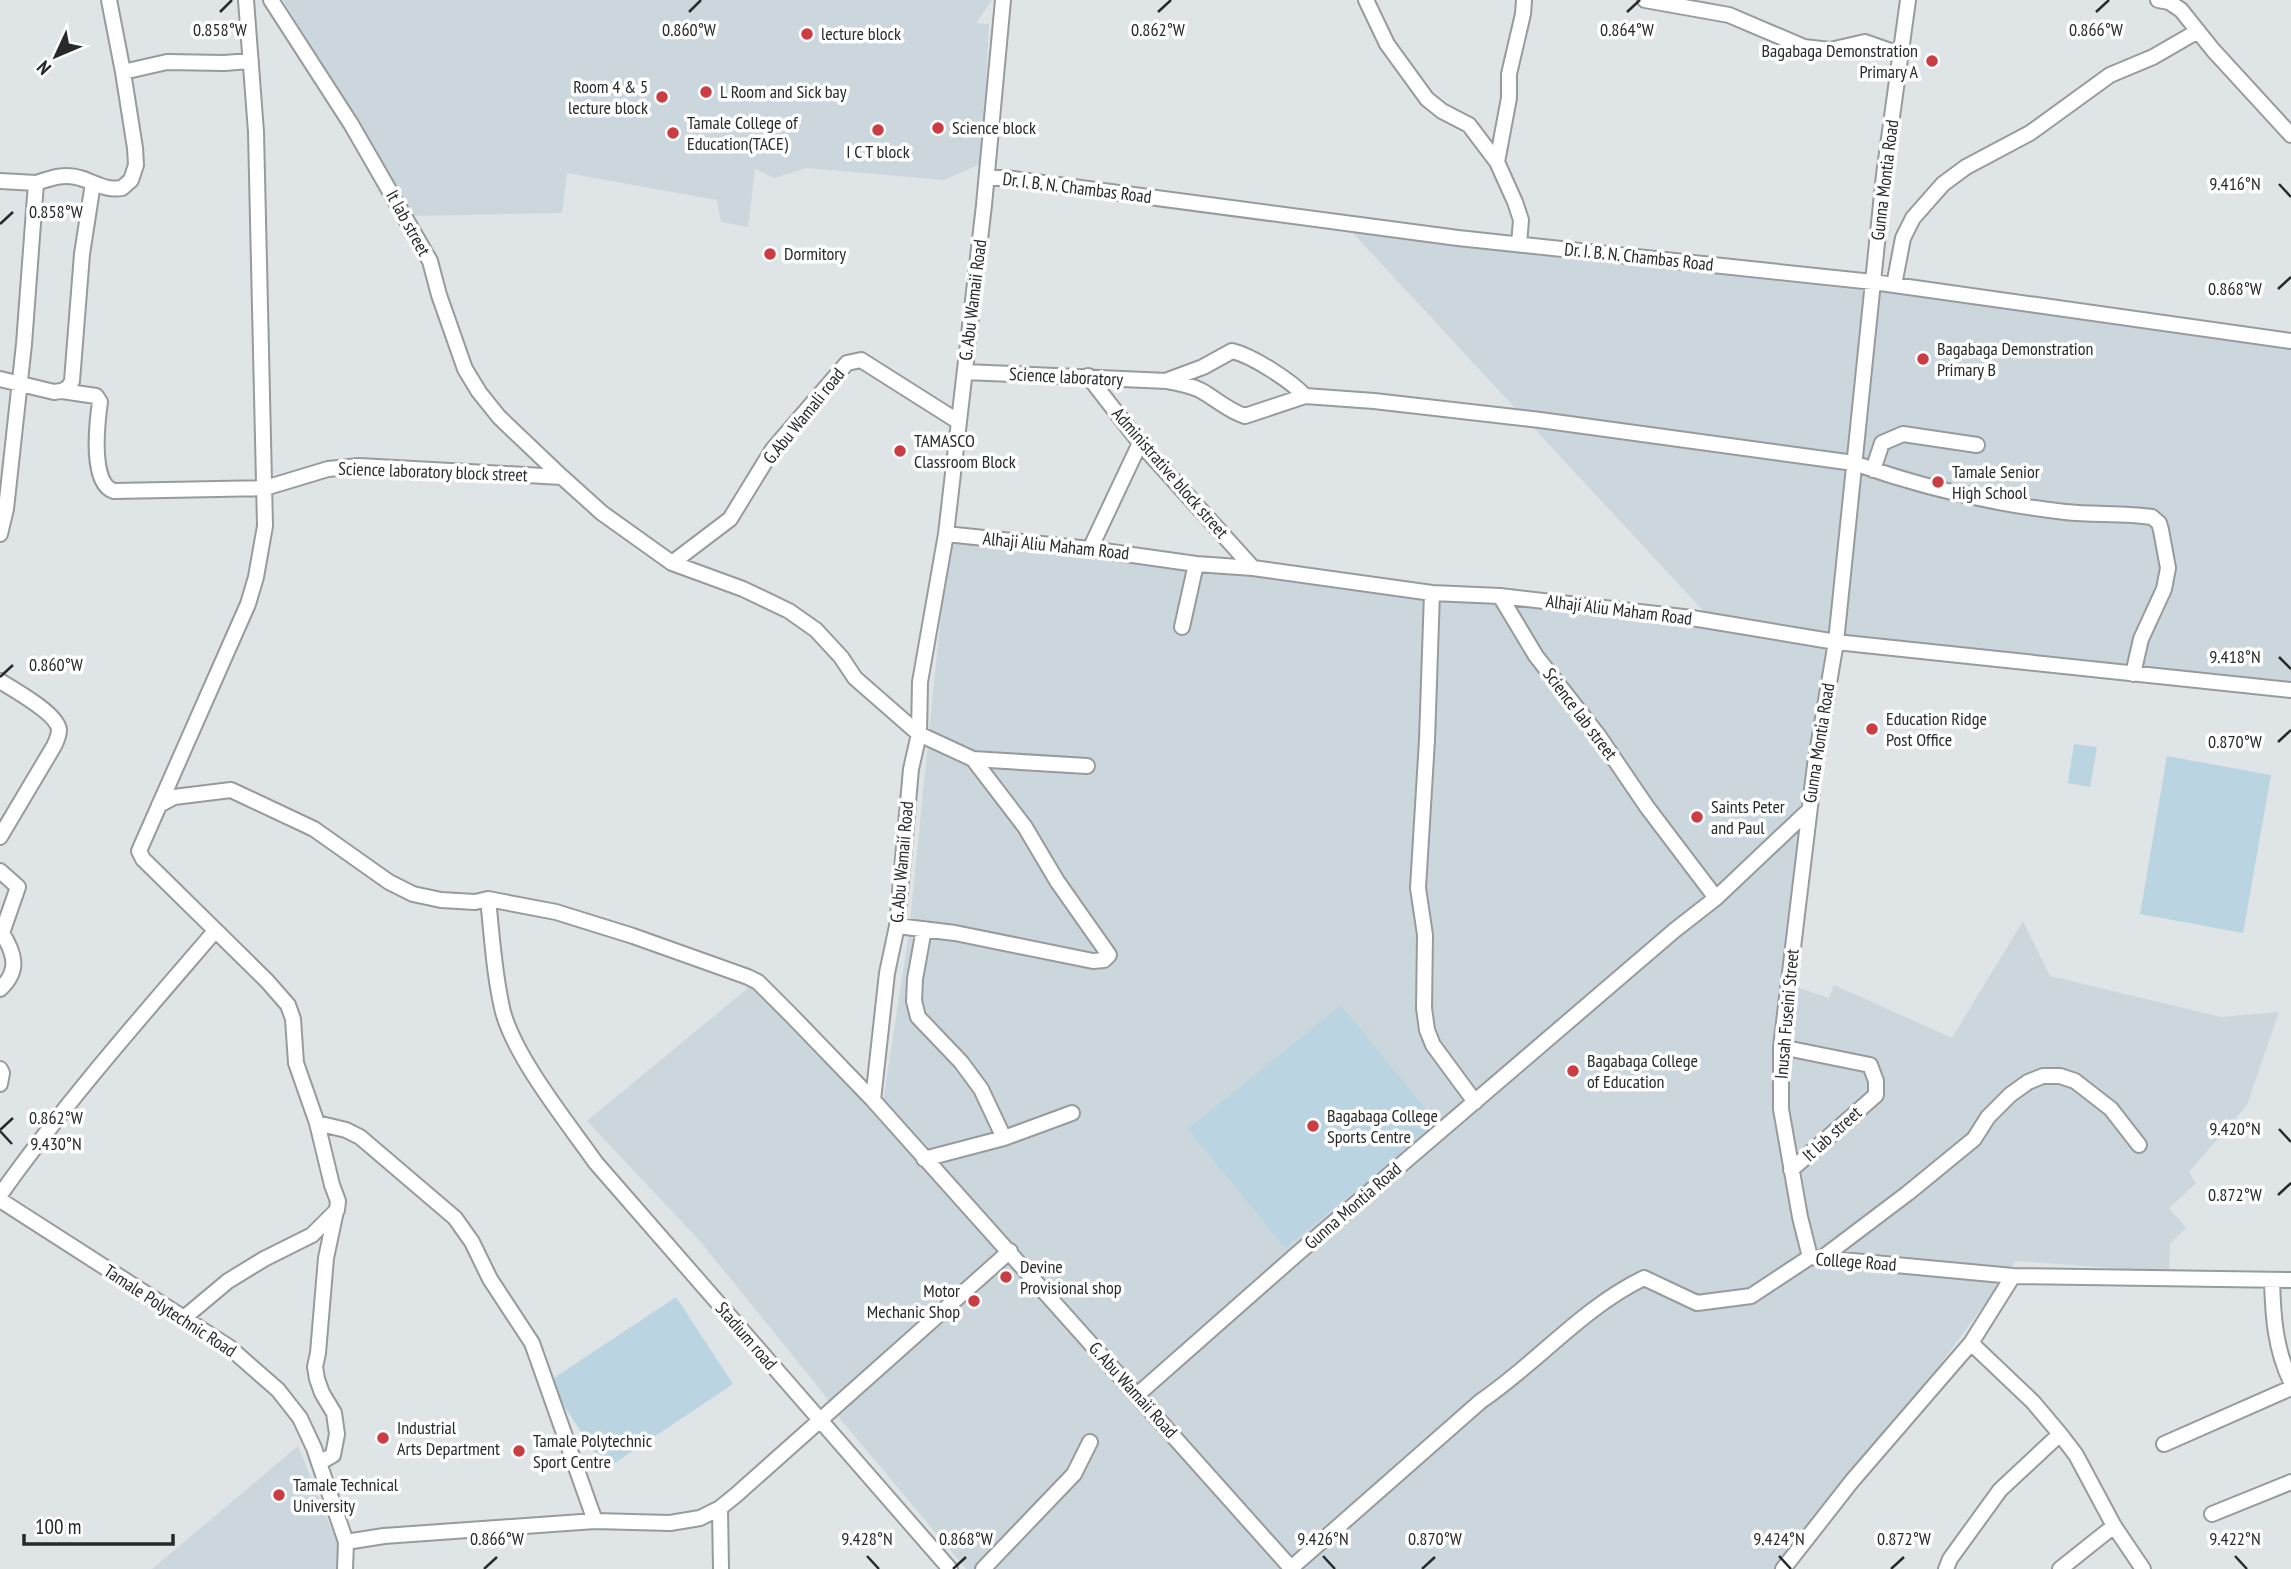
<svg xmlns="http://www.w3.org/2000/svg" width="2291" height="1569" viewBox="0 0 2291 1569" font-family="'PT Sans Narrow',sans-serif">
	<style>
		.built { fill: #cbd7dd }
		.green { fill: #bbd4e2 }
		.lines { fill: none; stroke-linecap: round; stroke-linejoin: round }
		.minor-casing { stroke: #979b9d; stroke-width: 18 }
		.minor { stroke: #fff; stroke-width: 14 }
		.ticks { fill: none; stroke: #27292a; stroke-width: 2.5 }
		.poi-dot { fill: #cb3c43; stroke: #fff; stroke-width: 2.5 }
		.labels { text-anchor: middle; stroke-width: 7; stroke-linejoin: round; paint-order: stroke }
		.poi-label { font-size: 18px; fill: #27292a; stroke: #fff; text-anchor: start }
		.street-label { font-size: 18px; fill: #27292a; stroke: #fff }
		.ticks-label { font-size: 18px; text-anchor: middle; fill: #27292a; stroke: #fff; stroke-width: 7; stroke-linejoin: round; paint-order: stroke }
	</style>
	<rect width="100%" height="100%" fill="#dfe4e6"/>
	<path class="built" d="M283 0H992L976 23 989 24 982 163 944 180 806 168 774 178 755 169 748 227 721 222 717 200 567 173 562 213 412 216Z
		M1351 231 1579 260 1933 298 2291 346V687L2081 664 1710 618Z
		M963 538 1830 641 1785 983 1829 998 1834 985 1952 1038 2023 921 2050 976 2221 1017 2279 1012 2247 1105 2189 1172 2196 1183 2169 1208 2186 1228 2170 1244 2169 1272 2016 1261 1860 1474 1780 1569H966L842 1421 823 1393 700 1241 587 1121 753 984 882 1109 909 932 947 554 949 543Z
		M298 1446 337 1543V1569H152Z"/>
	<path class="green" d="M2074 744 2097 747 2090 787 2068 783Z
		M2167 756 2271 775 2243 933 2140 914Z
		M1341 1005 1438 1124 1285 1248 1188 1129Z
		M676 1297 733 1384 606 1469 548 1382Z"/>
	<g class="lines">
		<g class="minor-casing">
			<path id="minor" d="M271 0 351 124 430 261 439 295 465 369 479 392 499 417 562 477 602 513 672 563 743 589 789 611 816 630 841 657 855 678 919 734 973 759 1087 766
				M1003 0 984 205 946 534 920 682 919 734 911 769 897 926 887 973 873 1100 1291 1568
				M1366 0 1387 44 1427 99 1442 111 1469 125 1497 162
				M1645 0 1729 15 1804 47 1830 50 1865 42 1902 55
				M2158 0 2169 2 2181 10 2213 50 2291 135
				M123 72 167 62 224 63 251 61
				M987 178H1006L1458 238 1873 282 2291 341
				M0 181 36 183
				M1519 244 1521 220 1515 202 1497 162 1509 98V74L1523 14 1524 0
				M1894 285 1903 238 1913 218 1943 184 1966 167 2030 133 2110 75 2153 57 2198 31
				M965 372 1167 381C1179 383 1189 385 1200 390 1215 398 1228 411 1245 416L1305 396 1374 401 1540 420 1854 463C1921 487 1994 504 2065 512 2094 515 2123 513 2152 517L2159 523 2161 530 2168 568 2164 589 2141 639 2133 674
				M1088 376 1140 443 1253 568
				M0 379 54 392C63 391 68 390 72 381L82 254 93 183
				M1168 380 1203 367 1232 351C1253 356 1291 381 1305 396
				M62 391 96 396 100 402C97 423 90 484 114 491L265 488 328 469 359 466 562 477
				M1873 470 1882 443 1903 434 1977 445
				M0 534 6 509 24 344 36 183C51 178 65 173 80 178 94 182 106 191 122 188L131 180 136 165 135 148 123 72 109 0
				M946 534 1090 549 1196 564 1253 568 1432 593 1500 596 1692 618 1836 642 2291 690
				M1090 549 1140 443
				M672 563 730 519 773 449 847 363 861 360 959 422
				M1432 593 1427 740 1418 888 1425 935 1424 1008 1427 1030 1433 1045 1475 1102
				M1500 596 1536 656 1598 735 1647 807 1716 898
				M1182 627 1196 564
				M0 681C13 689 58 714 59 730 59 734 56 742 54 746L0 837
				M159 805 174 797 231 790 314 829 389 882 413 894 441 900 475 902 488 899 556 912 633 936 748 977 758 982 791 1015 873 1100
				M0 871 18 887 2 933C15 954 20 971 0 989
				M488 899C492 936 494 975 503 1012 516 1059 567 1122 596 1163L950 1569
				M897 926 955 933 1093 961 1104 960 1109 955 1057 881 1025 827 973 759
				M1781 1047 1870 1065 1876 1081V1095L1791 1170
				M0 1069 2 1073 0 1084
				M317 1123 346 1130 360 1137 455 1218 472 1242 490 1279 532 1343 595 1521
				M1004 1138 1072 1113
				M924 1159 1004 1138 981 1089 961 1062 918 1017 914 1001 915 979 924 929
				M0 1195C66 1102 141 1017 215 931
				M0 1200 229 1347 278 1390 300 1418 314 1448 346 1542 345 1569
				M1810 1257 1800 1217 1781 1109V1047L1815 765 1836 642 1884 175 1908 0
				M1822 1258 1908 1193 1974 1139 1988 1117 2010 1095 2028 1082 2043 1076H2060L2075 1081 2111 1109 2139 1145
				M2272 1280C2273 1317 2275 1348 2291 1382
				M185 1317 228 1281 264 1259 312 1235 337 1210 338 1201 332 1185 317 1123 296 1063 293 1019 288 1005 267 981 143 859 139 851 248 604 256 577 265 526 256 132 246 0
				M1971 1343 2033 1402 2060 1434 2076 1455 2114 1526 2143 1569
				M1137 1395 1297 1254 1675 930 1716 898 1808 811
				M2164 1444 2291 1388
				M319 1463 333 1455 337 1434 334 1413 322 1393 317 1379 315 1367 318 1353 326 1258 336 1211
				M720 1508 721 1569
				M2212 1514 2291 1482
				M346 1542 384 1536 595 1521 670 1523 700 1518 720 1508 736 1495 1010 1251
				M983 1569 1074 1474 1090 1442
				M1290 1569 1481 1401C1537 1363 1582 1308 1644 1278L1697 1303 1751 1296 1810 1257 2013 1276 2291 1280
				M1783 1569 1852 1481 1971 1343 2013 1276
				M1946 1569 1950 1559 2000 1490 2060 1434
				M2060 1569 2114 1526"/>
		</g>
		<use href="#minor" class="minor"/>
	</g>
	<path class="ticks" d="M220 12 232 0M689 12 701 0M1158 12 1171 0M1627 12 1640 0M2096 12 2109 0M2279 184 2291 197M0 224 13 212M2278 289 2291 277M2279 657 2291 669M0 677 13 665M2278 742 2291 730M2279 1129 2291 1142M0 1130 13 1118M0 1131 12 1144M2278 1195 2291 1183M867 1556 879 1569M1323 1556 1335 1569M1779 1556 1791 1569M2235 1556 2247 1569M484 1569 497 1557M953 1569 966 1557M1422 1569 1435 1557M1891 1569 1904 1557"/>
	<g class="poi-dot">
		<circle cx="807" cy="34" r="7"/>
		<circle cx="1932" cy="61" r="7"/>
		<circle cx="706" cy="92" r="7"/>
		<circle cx="662" cy="97" r="7"/>
		<circle cx="938" cy="128" r="7"/>
		<circle cx="878" cy="130" r="7"/>
		<circle cx="673" cy="133" r="7"/>
		<circle cx="770" cy="254" r="7"/>
		<circle cx="1923" cy="359" r="7"/>
		<circle cx="900" cy="451" r="7"/>
		<circle cx="1938" cy="482" r="7"/>
		<circle cx="1872" cy="729" r="7"/>
		<circle cx="1697" cy="817" r="7"/>
		<circle cx="1573" cy="1071" r="7"/>
		<circle cx="1313" cy="1126" r="7"/>
		<circle cx="1006" cy="1277" r="7"/>
		<circle cx="974" cy="1301" r="7"/>
		<circle cx="383" cy="1438" r="7"/>
		<circle cx="519" cy="1451" r="7"/>
		<circle cx="279" cy="1495" r="7"/>
	</g>
	<g class="labels">
		<g class="poi-label">
			<text x="821" y="40">lecture block</text>
			<text x="1918" y="57" text-anchor="end">Bagabaga Demonstration<tspan x="1918" dy="21">Primary A</tspan></text>
			<text x="648" y="93" text-anchor="end">Room 4 &amp; 5<tspan x="648" dy="21">lecture block</tspan></text>
			<text x="720" y="98">L Room and Sick bay</text>
			<text x="687" y="129">Tamale College of<tspan x="687" dy="21">Education(TACE)</tspan></text>
			<text x="952" y="134">Science block</text>
			<text x="878" y="158" text-anchor="middle">I C T block</text>
			<text x="784" y="260">Dormitory</text>
			<text x="1937" y="355">Bagabaga Demonstration<tspan x="1937" dy="21">Primary B</tspan></text>
			<text x="914" y="447">TAMASCO<tspan x="914" dy="21">Classroom Block</tspan></text>
			<text x="1952" y="478">Tamale Senior<tspan x="1952" dy="21">High School</tspan></text>
			<text x="1886" y="725">Education Ridge<tspan x="1886" dy="21">Post Office</tspan></text>
			<text x="1711" y="813">Saints Peter<tspan x="1711" dy="21">and Paul</tspan></text>
			<text x="1587" y="1067">Bagabaga College<tspan x="1587" dy="21">of Education</tspan></text>
			<text x="1327" y="1122">Bagabaga College<tspan x="1327" dy="21">Sports Centre</tspan></text>
			<text x="1020" y="1273">Devine<tspan x="1020" dy="21">Provisional shop</tspan></text>
			<text x="960" y="1297" text-anchor="end">Motor<tspan x="960" dy="21">Mechanic Shop</tspan></text>
			<text x="397" y="1434">Industrial<tspan x="397" dy="21">Arts Department</tspan></text>
			<text x="533" y="1447">Tamale Polytechnic<tspan x="533" dy="21">Sport Centre</tspan></text>
			<text x="293" y="1491">Tamale Technical<tspan x="293" dy="21">University</tspan></text>
		</g>
		<g class="street-label">
			<text transform="translate(1885 180) rotate(-83)" y="6">Gunna Montia Road</text>
			<text transform="translate(1077 188) rotate(7)" y="6">Dr. I. B. N. Chambas Road</text>
			<text transform="translate(408 223) rotate(61)" y="6">It lab street</text>
			<text transform="translate(1639 257) rotate(6)" y="6">Dr. I. B. N. Chambas Road</text>
			<text transform="translate(973 300) rotate(-83)" y="6">G. Abu Wamaii Road</text>
			<text transform="translate(1066 377) rotate(3)" y="6">Science laboratory</text>
			<text transform="translate(804 416) rotate(-51)" y="6">G.Abu Wamali road</text>
			<text transform="translate(433 472) rotate(2)" y="6">Science laboratory block street</text>
			<text transform="translate(1170 473) rotate(49)" y="6">Administrative block street</text>
			<text transform="translate(1056 546) rotate(6)" y="6">Alhaji Aliu Maham Road</text>
			<text transform="translate(1619 610) rotate(7)" y="6">Alhaji Aliu Maham Road</text>
			<text transform="translate(1580 714) rotate(53)" y="6">Science lab street</text>
			<text transform="translate(1819 743) rotate(-81)" y="6">Gunna Montia Road</text>
			<text transform="translate(902 862) rotate(-85)" y="6">G. Abu Wamaii Road</text>
			<text transform="translate(1787 1014) rotate(-85)" y="6">Inusah Fuseini Street</text>
			<text transform="translate(1832 1134) rotate(-42)" y="6">It lab street</text>
			<text transform="translate(1353 1206) rotate(-41)" y="6">Gunna Montia Road</text>
			<text transform="translate(1856 1262) rotate(4)" y="6">College Road</text>
			<text transform="translate(170 1311) rotate(33)" y="6">Tamale Polytechnic Road</text>
			<text transform="translate(746 1336) rotate(49)" y="6">Stadium road</text>
			<text transform="translate(1133 1390) rotate(48)" y="6">G. Abu Wamaii Road</text>
		</g>
	</g>
	<g class="ticks-label">
		<text x="220" y="36">0.858°W</text>
		<text x="689" y="36">0.860°W</text>
		<text x="1158" y="36">0.862°W</text>
		<text x="1627" y="36">0.864°W</text>
		<text x="2096" y="36">0.866°W</text>
		<text x="2235" y="190">9.416°N</text>
		<text x="56" y="218">0.858°W</text>
		<text x="2235" y="295">0.868°W</text>
		<text x="2235" y="663">9.418°N</text>
		<text x="56" y="671">0.860°W</text>
		<text x="2235" y="748">0.870°W</text>
		<text x="56" y="1124">0.862°W</text>
		<text x="2235" y="1135">9.420°N</text>
		<text x="56" y="1150">9.430°N</text>
		<text x="2235" y="1201">0.872°W</text>
		<text x="867" y="1545">9.428°N</text>
		<text x="1323" y="1545">9.426°N</text>
		<text x="1779" y="1545">9.424°N</text>
		<text x="2235" y="1545">9.422°N</text>
		<text x="497" y="1545">0.866°W</text>
		<text x="966" y="1545">0.868°W</text>
		<text x="1435" y="1545">0.870°W</text>
		<text x="1904" y="1545">0.872°W</text>
	</g>
	<g transform="translate(56 56) rotate(226)" stroke="#ffffff" stroke-width="5" paint-order="stroke">
	<path d="M0-5L12 26L0 18L-12 26Z" fill="#27292a"/>
	<text y="-10" font-size="19" font-weight="bold" text-anchor="middle" fill="#27292a">N</text>
	</g>
	<path d="M24 1534v10h149v-10" fill="none" stroke="#27292a" stroke-width="3.5"/>
	<text x="35" y="1534" font-size="21" fill="#27292a" stroke="#ffffff" stroke-width="5" paint-order="stroke">100 m</text>
</svg>
